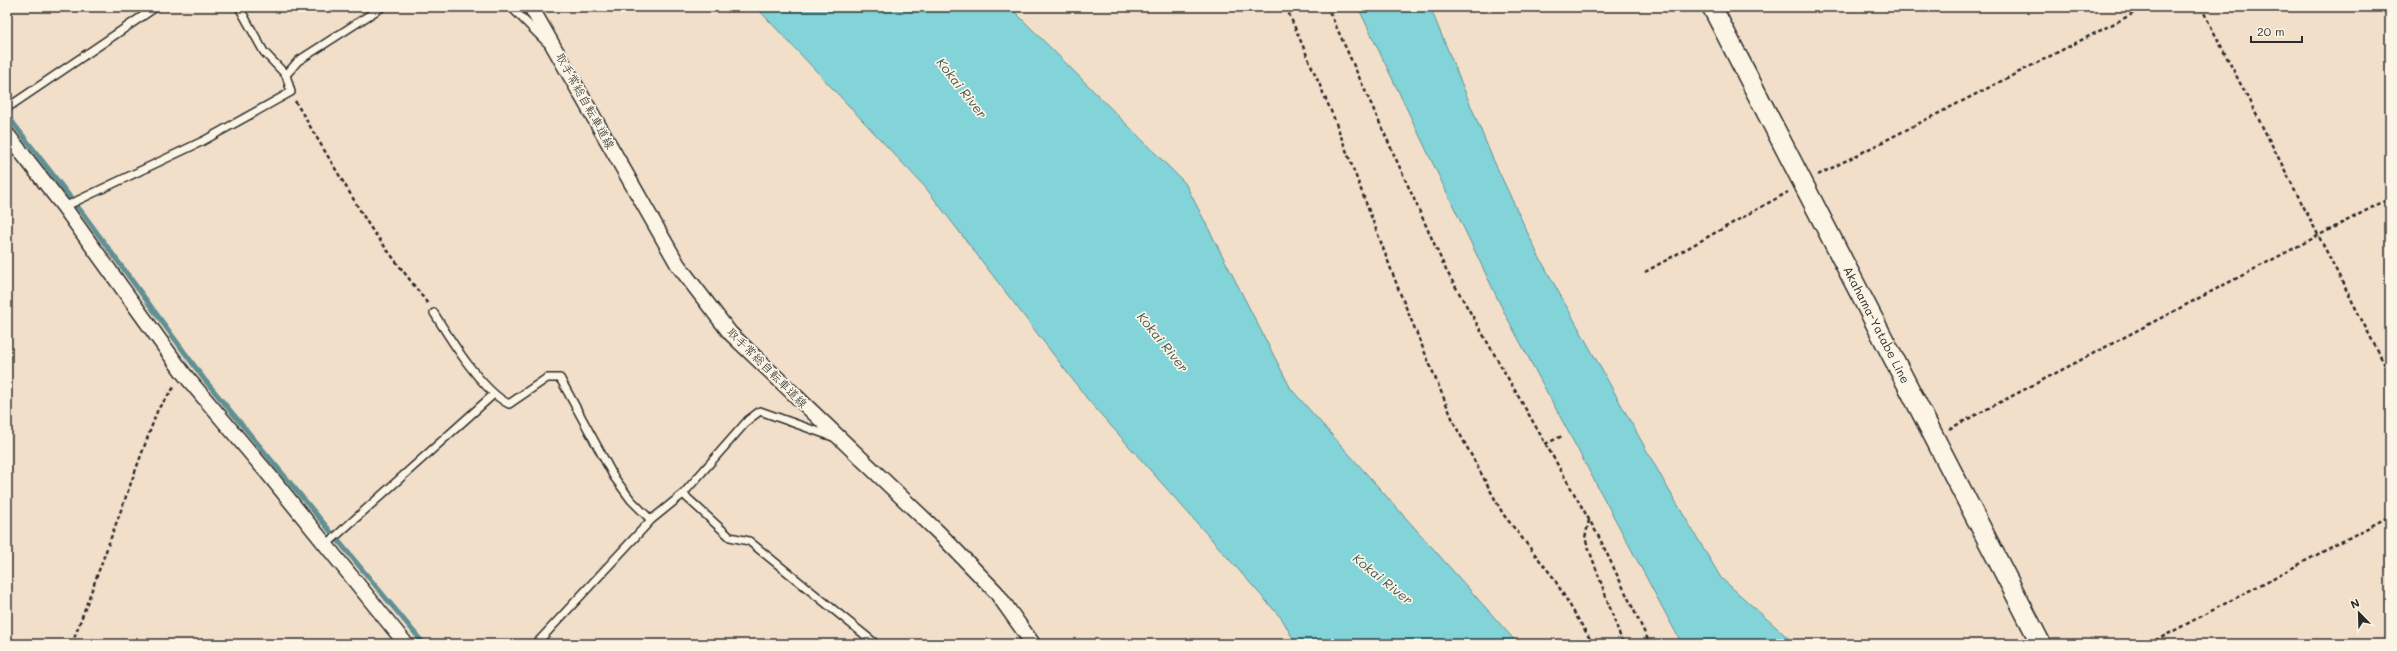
<svg xmlns="http://www.w3.org/2000/svg" width="2397" height="651" viewBox="0 0 2397 651" font-family="Mali,'Klee One',sans-serif">
	<style>
		.water { fill: #83d4d9; stroke: #609093 }
		.lines { fill: none; stroke-linecap: round; stroke-linejoin: round }
		.stream { stroke: #609093; stroke-width: 5 }
		.lane-casing { stroke: #2b2b2b; stroke-width: 10 }
		.street-casing { stroke: #2b2b2b; stroke-width: 17 }
		.secondary-casing { stroke: #2b2b2b; stroke-width: 22 }
		.path { stroke: #2b2b2b; stroke-width: 2.5; stroke-dasharray: 4 3; stroke-linecap: butt }
		.lane { stroke: #fcf5e5; stroke-width: 7 }
		.street { stroke: #fcf5e5; stroke-width: 14 }
		.secondary { stroke: #fcf5e5; stroke-width: 19 }
		.labels { text-anchor: middle; stroke-width: 3.5; stroke-linejoin: round; paint-order: stroke }
		.street-label { font-size: 12px; fill: #2b2b2b; stroke: #fcf5e5 }
		.water-label { font-size: 13px; font-style: italic; fill: #415556; stroke: #fcf5e5 }
	</style>
	<rect width="100%" height="100%" fill="#f2dfca"/>
	<filter id="ink" filterUnits="userSpaceOnUse"><feTurbulence type="fractalNoise" baseFrequency=".025" numOctaves="2"/><feDisplacementMap in="SourceGraphic" scale="8" xChannelSelector="R" yChannelSelector="G"/><feConvolveMatrix kernelMatrix="1 2 1 2 8 2 1 2 1" color-interpolation-filters="sRGB"/></filter>
	<g filter="url(#ink)">
		<path class="water" d="M756 7H1010L1185 183 1291 389 1518 644H1296L1282 619 1089 401 925 187Z
			M1358 7H1430L1492 157 1538 255 1667 487 1721 578 1795 644H1682L1504 312Z"/>
		<g class="lines">
			<path class="stream" d="M7 115 84 215 204 379 424 644"/>
			<g class="lane-casing">
				<path id="lane" d="M511 7 546 42
					M286 75 298 61 382 7
					M7 108 156 7
					M64 207 203 141 291 92 286 75 264 52 239 7
					M434 313C450 339 482 391 509 404L547 378H560L614 477 631 500 651 520
					M683 494 730 537 749 541 876 644
					M326 545 494 394
					M536 644 651 520 683 494 748 420 760 411 833 437"/>
			</g>
			<g class="street-casing">
				<path id="street" d="M531 7 678 265 730 333 939 533 996 592 1033 644
					M7 134 64 207 184 374 270 476 406 644"/>
			</g>
			<g class="secondary-casing">
				<g id="secondary">
					<path id="s1" d="M1712 7 2041 644"/>
				</g>
			</g>
			<path class="path" d="M1286 7 1334 118 1400 293 1455 425 1503 514 1553 577 1593 644
				M1325 7 1331 15 1446 270 1599 537 1650 644
				M2201 7 2390 375
				M295 101 370 227 428 304
				M1818 175 2146 7
				M1645 272 1788 192
				M1949 429 2390 198
				M1545 444 1562 436
				M1589 520 1585 538 1623 644
				M72 644 158 409 175 386
				M2149 644 2390 516"/>
			<use href="#lane" class="lane"/>
			<use href="#street" class="street"/>
			<use href="#secondary" class="secondary"/>
		</g>
	</g>
	<g class="labels">
		<g class="street-label">
			<text transform="translate(585 101) rotate(61)" y="4">取手常総自転車道線</text>
			<text dy="4" stroke="none"><textPath href="#s1" startOffset="358">Akahama-Yatabe Line</textPath></text>
			<text transform="translate(767 368) rotate(45)" y="4">取手常総自転車道線</text>
		</g>
		<g class="water-label">
			<text transform="translate(962 88) rotate(52)" y="5">Kokai River</text>
			<text transform="translate(1163 342) rotate(51)" y="5">Kokai River</text>
			<text transform="translate(1383 579) rotate(39)" y="5">Kokai River</text>
		</g>
	</g>
	<rect width="2397" height="651" fill="none" stroke="#fcf5e5" stroke-width="24"/>
	<rect x="12" y="12" width="2373" height="627" fill="none" stroke="#2b2b2b" stroke-width="1.5" filter="url(#ink)"/>
	<g transform="translate(2359 613) rotate(337)" stroke="#fcf5e5" stroke-width="3" paint-order="stroke">
	<path d="M0-3L7 15L0 10L-7 15Z" fill="#2b2b2b"/>
	<text y="-6" font-size="11" font-weight="bold" text-anchor="middle" fill="#2b2b2b">N</text>
	</g>
	<path d="M2251 36v6h51v-6" fill="none" stroke="#2b2b2b" stroke-width="2"/>
	<text x="2257" y="36" font-size="12" fill="#2b2b2b" stroke="#fcf5e5" stroke-width="3" paint-order="stroke">20 m</text>
</svg>
